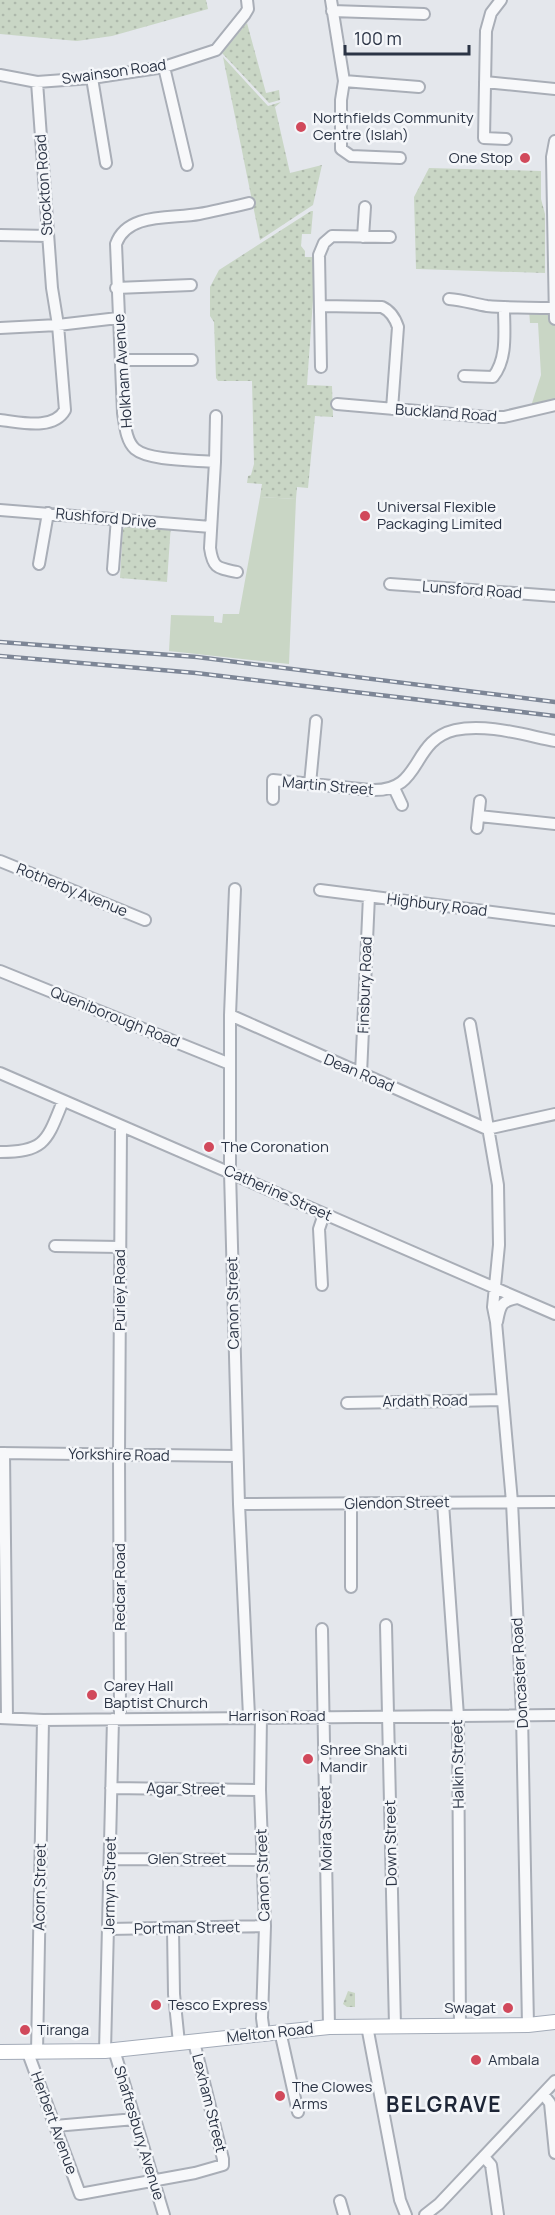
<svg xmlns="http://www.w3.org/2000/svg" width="555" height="2215" viewBox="0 0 555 2215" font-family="Manrope,sans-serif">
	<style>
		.green { fill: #c9d6c5 }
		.park { fill: url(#park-dots) }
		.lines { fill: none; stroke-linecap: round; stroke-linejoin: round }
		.minor-casing { stroke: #a9aeb7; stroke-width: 14 }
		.major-casing { stroke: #a3abb8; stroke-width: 16 }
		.minor { stroke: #f7f8fa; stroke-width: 10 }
		.major { stroke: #fff; stroke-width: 14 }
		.rail-casing { stroke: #7d8696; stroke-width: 4.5 }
		.rail { stroke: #f4f6f9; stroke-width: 2; stroke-dasharray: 7; stroke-linecap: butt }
		.poi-dot { fill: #d1495b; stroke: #f4f6f9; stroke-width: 2 }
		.labels { text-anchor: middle; stroke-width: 5; stroke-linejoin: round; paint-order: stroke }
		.street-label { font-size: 15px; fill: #2b3445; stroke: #f4f6f9 }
		.poi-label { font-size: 15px; fill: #2b3445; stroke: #f4f6f9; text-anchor: start }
		.district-label { font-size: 21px; font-weight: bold; letter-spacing: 1.5px; fill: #1d2536; stroke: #f4f6f9 }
	</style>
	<defs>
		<pattern id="park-dots" width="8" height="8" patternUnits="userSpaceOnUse" patternTransform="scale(1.5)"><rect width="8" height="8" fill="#c9d6c5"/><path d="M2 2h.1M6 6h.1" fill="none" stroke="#adb8ab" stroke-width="1.8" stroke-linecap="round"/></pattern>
	</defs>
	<rect width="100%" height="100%" fill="#e4e7ec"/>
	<path class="green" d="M529 310 555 313V405L532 410V403L541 375 538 323H530Z
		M260 497 296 499 289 664 169 651 171 615 214 616V622L222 623 223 614H239Z"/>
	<path class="park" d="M0 0H206L208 9 112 36 77 41 0 34Z
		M247 23 266 93 279 90 280 100 269 103 222 53Z
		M223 57 268 106 281 102 275 107 290 173 322 165 313 205 260 240Z
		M429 168 541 171V199L545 214V273L416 269 414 197Z
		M311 211H313L311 234H302L301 246 305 251V257H316L307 385 332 386 333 417 315 416 308 488 297 487 296 499 260 497 262 484 247 483 248 476 251 475 254 464 252 381H218L216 378 214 322 210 316V287L219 270Z
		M132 522 171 524 167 582 120 578 123 529Z
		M348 1991 355 1993V2007H347L343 2004Z"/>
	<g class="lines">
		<g class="minor-casing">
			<path id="minor" d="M331 0 344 81 341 100V149L351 156 400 158
				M501 0 491 13 486 31 484 138 506 139
				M332 11 424 14
				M164 67 187 165
				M0 75 37 82 92 78 164 67 216 50 245 14 248 9 247 0
				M92 78 106 163
				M344 81 419 87
				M485 82 555 89
				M555 141 552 157 555 319
				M0 235 48 236
				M363 237 365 207
				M116 288 191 285
				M449 299C463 300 474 304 487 306 509 308 532 308 554 308
				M321 306 382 307C391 311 395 318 398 327L392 409
				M0 328 58 325 118 318
				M121 360H192
				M321 367 319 255 324 243 332 236 390 237
				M464 376 493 377C508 358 504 331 504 307
				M337 404 487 417H504L555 405
				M216 416 215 462C196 460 149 461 135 449 126 441 125 425 123 413L116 244C127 212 172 219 199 214 215 211 232 207 249 203
				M0 420C20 422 53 431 65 410L58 325 52 288 37 82
				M215 462 210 548C213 569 218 568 237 572
				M0 510 211 527
				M39 564 48 513
				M113 569 117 518
				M390 584 555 596
				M310 784 316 721
				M394 788 402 805
				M273 799V780L370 790C424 793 409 741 455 730 486 723 524 735 555 741
				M479 816 555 824
				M477 828 480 801
				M0 861 145 920
				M235 889 230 1015V1172L239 1504 249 1716
				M320 890 555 920
				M0 971 230 1064
				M230 1015 487 1129
				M470 1024 498 1185 499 1245 493 1307 496 1322 512 1502 522 1714 528 2025
				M0 1073 555 1314
				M361 1074 369 896
				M487 1129 555 1114
				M0 1152C46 1152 47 1140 63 1101
				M55 1246 120 1247
				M322 1285 319 1229 324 1214
				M497 1322C500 1307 500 1301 517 1298
				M347 1403 503 1400
				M0 1453 237 1456
				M4 1453 7 1718
				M443 1503 458 1716 460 2026
				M239 1504 555 1502
				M351 1504V1587
				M386 1625 395 2026
				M322 1629 329 2027
				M261 1716 260 1790 265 1926 262 2018 264 2033
				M0 1718 43 1720 555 1715
				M120 1719 119 1454 121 1126
				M111 1788 260 1790
				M110 1859 263 1860
				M109 1929 265 1926
				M173 1929 174 1994 179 2043
				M367 2026 400 2200 406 2215
				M280 2031 298 2112
				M114 2050 164 2215
				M105 2051 113 1719
				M28 2053 80 2194 195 2173 223 2165V2159L194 2042
				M37 2053 43 1720
				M543 2094 550 2103 555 2153
				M55 2126 135 2119
				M484 2157 491 2165 498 2215
				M340 2201 344 2215
				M425 2215 439 2204 555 2081"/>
		</g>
		<g class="major-casing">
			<path id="major" d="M0 2052 105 2051 329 2027 528 2025 555 2022"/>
		</g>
		<use href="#minor" class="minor"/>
		<use href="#major" class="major"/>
		<g class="rail-casing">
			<path id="rail" d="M0 642 197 657 555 702
				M0 656 196 673 555 716"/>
		</g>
		<use href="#rail" class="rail"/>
	</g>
	<g class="poi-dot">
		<circle cx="301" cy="127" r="6"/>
		<circle cx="525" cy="158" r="6"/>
		<circle cx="365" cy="516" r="6"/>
		<circle cx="209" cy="1147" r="6"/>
		<circle cx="92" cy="1695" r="6"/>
		<circle cx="308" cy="1759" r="6"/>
		<circle cx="156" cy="2005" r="6"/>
		<circle cx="508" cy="2008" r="6"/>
		<circle cx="25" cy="2030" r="6"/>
		<circle cx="476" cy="2060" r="6"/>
		<circle cx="280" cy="2096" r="6"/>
	</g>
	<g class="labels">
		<g class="street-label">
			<text transform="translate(114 72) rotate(-8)" y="5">Swainson Road</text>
			<text transform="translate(44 185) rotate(-94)" y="5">Stockton Road</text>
			<text transform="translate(123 371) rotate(-94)" y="5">Holkham Avenue</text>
			<text transform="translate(446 413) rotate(4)" y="5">Buckland Road</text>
			<text transform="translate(106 518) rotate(5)" y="5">Rushford Drive</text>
			<text transform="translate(472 590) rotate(4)" y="5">Lunsford Road</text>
			<text transform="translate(328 786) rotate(5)" y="5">Martin Street</text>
			<text transform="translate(72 890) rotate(22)" y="5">Rotherby Avenue</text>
			<text transform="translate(437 905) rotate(7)" y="5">Highbury Road</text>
			<text transform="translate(365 985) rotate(-88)" y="5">Finsbury Road</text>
			<text transform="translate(115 1017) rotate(22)" y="5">Queniborough Road</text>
			<text transform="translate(359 1073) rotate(23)" y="5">Dean Road</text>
			<text transform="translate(278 1193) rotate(24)" y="5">Catherine Street</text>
			<text transform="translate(120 1290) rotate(-90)" y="5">Purley Road</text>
			<text transform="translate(233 1303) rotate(-91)" y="5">Canon Street</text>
			<text transform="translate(425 1401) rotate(-1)" y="5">Ardath Road</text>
			<text transform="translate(119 1455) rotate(1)" y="5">Yorkshire Road</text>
			<text transform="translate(397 1503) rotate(-1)" y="5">Glendon Street</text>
			<text transform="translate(120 1587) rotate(-90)" y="5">Redcar Road</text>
			<text transform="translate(520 1673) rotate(-93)" y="5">Doncaster Road</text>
			<text x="277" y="1721">Harrison Road</text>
			<text transform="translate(458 1764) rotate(-91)" y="5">Halkin Street</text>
			<text transform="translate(186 1789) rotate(1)" y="5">Agar Street</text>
			<text transform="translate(326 1828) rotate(-91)" y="5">Moira Street</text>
			<text transform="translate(391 1843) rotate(-91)" y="5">Down Street</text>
			<text x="187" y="1864">Glen Street</text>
			<text transform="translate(263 1875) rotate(-92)" y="5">Canon Street</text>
			<text transform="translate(110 1885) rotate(-89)" y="5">Jermyn Street</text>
			<text transform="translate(40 1887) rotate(-89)" y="5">Acorn Street</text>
			<text transform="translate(187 1928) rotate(-1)" y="5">Portman Street</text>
			<text transform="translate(270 2033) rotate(-6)" y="5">Melton Road</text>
			<text transform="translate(209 2103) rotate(76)" y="5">Lexham Street</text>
			<text transform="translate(54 2123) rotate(70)" y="5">Herbert Avenue</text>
			<text transform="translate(139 2133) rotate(73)" y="5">Shaftesbury Avenue</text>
		</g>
		<g class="poi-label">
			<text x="313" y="123">Northfields Community<tspan x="313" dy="17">Centre (Islah)</tspan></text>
			<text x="513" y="163" text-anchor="end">One Stop</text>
			<text x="377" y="512">Universal Flexible<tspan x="377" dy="17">Packaging Limited</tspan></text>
			<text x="221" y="1152">The Coronation</text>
			<text x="104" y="1691">Carey Hall<tspan x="104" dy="17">Baptist Church</tspan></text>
			<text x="320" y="1755">Shree Shakti<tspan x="320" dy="17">Mandir</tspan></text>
			<text x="168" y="2010">Tesco Express</text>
			<text x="496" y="2013" text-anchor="end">Swagat</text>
			<text x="37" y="2035">Tiranga</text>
			<text x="488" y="2065">Ambala</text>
			<text x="292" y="2092">The Clowes<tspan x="292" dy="17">Arms</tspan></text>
		</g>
		<g class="district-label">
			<text x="444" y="2112">BELGRAVE</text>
		</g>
	</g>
	<path d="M345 45v9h124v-9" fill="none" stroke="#2b3445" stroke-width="3"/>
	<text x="354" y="45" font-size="18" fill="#2b3445" stroke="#f4f6f9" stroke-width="4.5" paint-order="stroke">100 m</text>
</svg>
